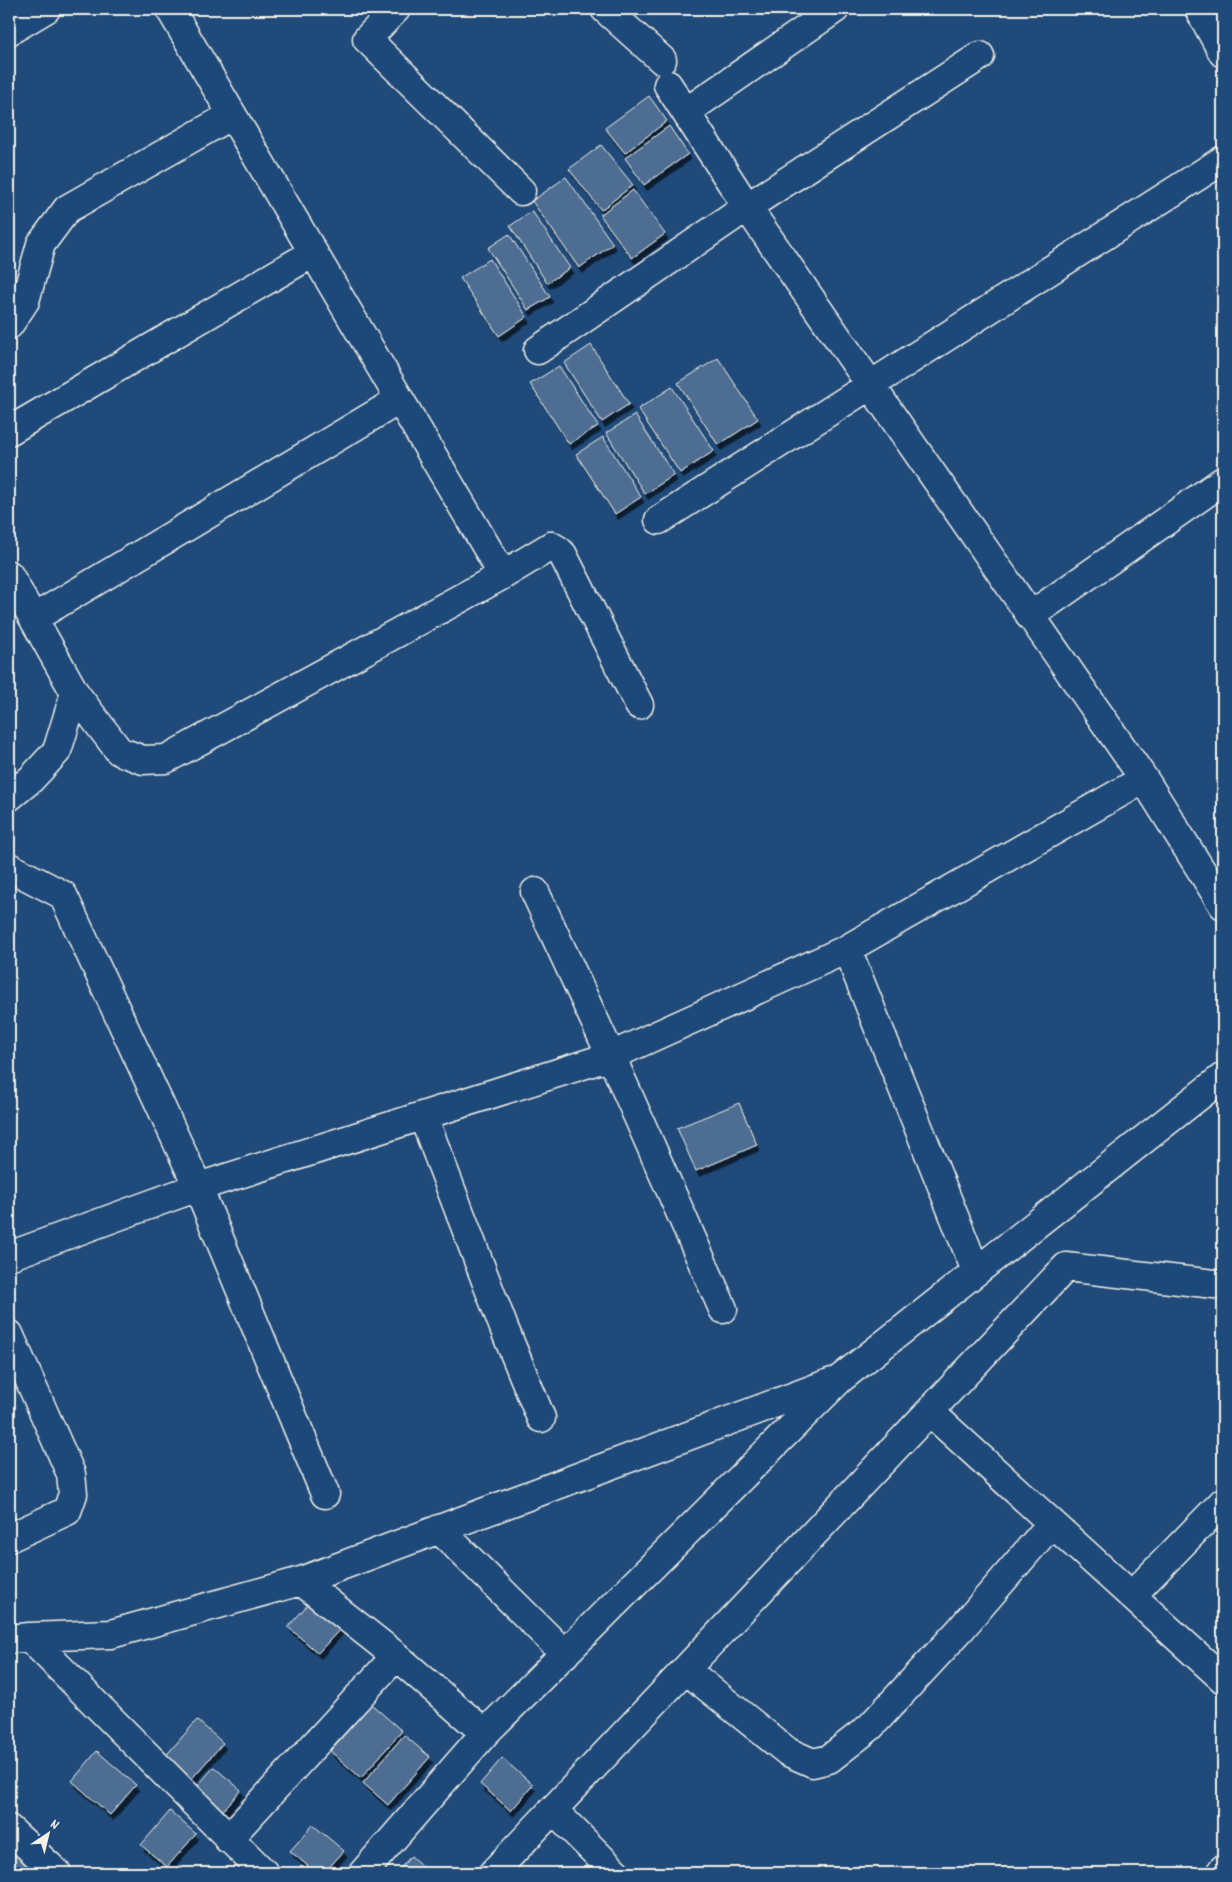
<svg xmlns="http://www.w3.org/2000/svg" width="1232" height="1882" viewBox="0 0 1232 1882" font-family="Dekko,sans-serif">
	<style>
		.building { fill: #4d6e92; stroke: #f4f1e8; filter: url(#shadow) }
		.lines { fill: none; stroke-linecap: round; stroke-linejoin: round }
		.minor-casing { stroke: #f4f1e8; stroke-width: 31 }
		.major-casing { stroke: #f4f1e8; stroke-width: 31 }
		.minor { stroke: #1f4a7a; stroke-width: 28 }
		.major { stroke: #1f4a7a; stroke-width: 28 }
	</style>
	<defs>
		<filter id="shadow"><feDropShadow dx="3" dy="5.5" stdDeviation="0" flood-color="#0009"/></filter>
	</defs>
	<rect width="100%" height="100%" fill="#1f4a7a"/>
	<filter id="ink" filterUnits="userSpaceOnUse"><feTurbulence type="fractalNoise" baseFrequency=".02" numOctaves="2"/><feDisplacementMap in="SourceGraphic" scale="10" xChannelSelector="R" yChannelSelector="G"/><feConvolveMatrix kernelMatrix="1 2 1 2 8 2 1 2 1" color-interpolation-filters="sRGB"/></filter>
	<g filter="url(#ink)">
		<path class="building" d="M649 96 667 121 625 153 605 128Z
			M669 126 688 154 644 185 625 158Z
			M601 145 633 185 601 210 569 169Z
			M566 177 613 244 579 268 532 201Z
			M633 190 665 234 632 258 600 215Z
			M532 211 570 268 547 283 510 226Z
			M509 234 550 297 528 310 488 248Z
			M490 259 527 317 499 336 460 278Z
			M591 345 629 404 602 422 564 363Z
			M718 358 758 419 718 445 678 383Z
			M559 366 598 426 569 444 530 384Z
			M672 387 714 451 680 473 638 409Z
			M635 415 674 475 645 494 606 433Z
			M603 437 641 497 615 514 576 454Z
			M739 1103 757 1145 696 1171 677 1128Z
			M311 1601 341 1628 318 1653 288 1627Z
			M371 1704 402 1731 361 1778 330 1751Z
			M197 1720 223 1743 188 1783 162 1760Z
			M404 1735 430 1757 388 1805 363 1783Z
			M97 1751 136 1785 110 1815 72 1781Z
			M502 1758 533 1785 511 1811 480 1784Z
			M214 1767 241 1790 219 1815 193 1791Z
			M170 1811 196 1834 167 1867 141 1845Z
			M313 1825 344 1851 324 1873H316L290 1851Z
			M9 1849 30 1867 25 1873H9Z
			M411 1856 430 1873H396Z"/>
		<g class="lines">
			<g class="minor-casing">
				<path id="minor" d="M170 9 503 575
					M396 9 367 39 521 191
					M605 9 662 60
					M9 31 46 9
					M668 85 747 207 1144 779 1223 905
					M686 112 835 9
					M9 325 25 301 41 244 67 209 232 115
					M538 350 747 207 980 56
					M9 431 313 253
					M659 520 1223 160
					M9 575 75 693 119 751 143 760 166 759 503 575 551 546 558 550 563 555 639 705
					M1030 616 1223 481
					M34 618 399 400
					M9 797 31 779 57 751 75 693
					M9 867 63 895 198 1187 325 1494
					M535 892 611 1056 723 1309
					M847 949 976 1271
					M423 1116 504 1328 541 1418
					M9 1256 198 1187 611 1056 847 949 1144 779
					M9 1334 71 1474 73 1494 67 1511 9 1538
					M930 1412 1223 1679
					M439 1529 565 1654
					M301 1581 396 1656 485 1733
					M1132 1595 1223 1502
					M29 1637 264 1873
					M9 1639 29 1637 111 1634 301 1581 832 1382
					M686 1670 788 1752 813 1763 829 1759 870 1727 960 1630 1052 1523
					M553 1810 616 1873
					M9 1829 57 1873
					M228 1839 396 1656
					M363 1873 485 1733 840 1379 1223 1077
					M493 1873 1066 1267 1223 1285
					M1220 1873 1223 1869"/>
			</g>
			<g class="major-casing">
				<path id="major" d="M1199 9 1223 53"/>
			</g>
			<use href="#minor" class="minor"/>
			<use href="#major" class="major"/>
		</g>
	</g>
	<rect width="1232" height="1882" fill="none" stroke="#1f4a7a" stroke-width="30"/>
	<rect x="15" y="15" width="1202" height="1852" fill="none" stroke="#f4f1e8" stroke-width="2" filter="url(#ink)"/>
	<g transform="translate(48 1834) rotate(35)" stroke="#1f4a7a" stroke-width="4" paint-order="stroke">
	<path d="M0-4L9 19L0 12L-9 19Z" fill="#f4f1e8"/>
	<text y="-8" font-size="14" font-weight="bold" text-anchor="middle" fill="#f4f1e8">N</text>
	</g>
</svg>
